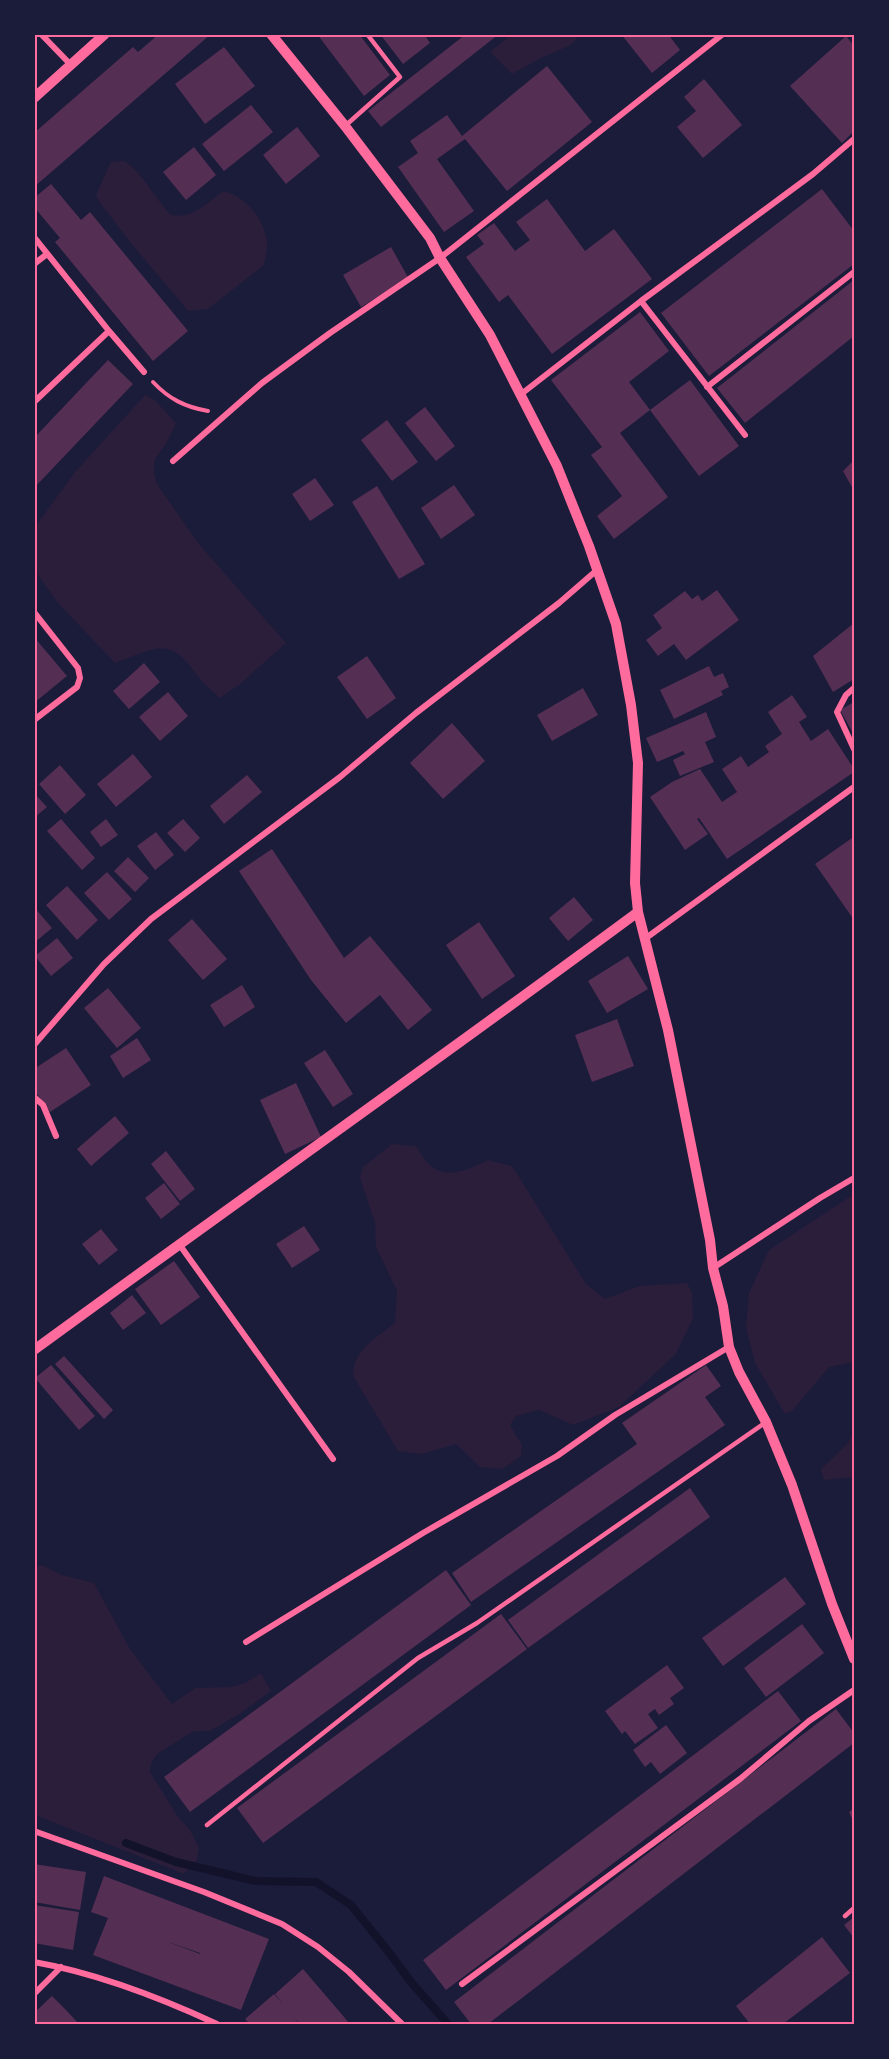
<svg xmlns="http://www.w3.org/2000/svg" width="889" height="2059" viewBox="0 0 889 2059" font-family="'Roboto Condensed',sans-serif">
	<style>
		.green { fill: #2a1e3b }
		.lines { fill: none; stroke-linecap: round; stroke-linejoin: round }
		.stream { stroke: #12122b; stroke-width: 8 }
		.building { fill: #542f53; fill-rule: evenodd }
		.path { stroke: #ff6b9d; stroke-width: 4 }
		.service { stroke: #ff6b9d; stroke-width: 4.5 }
		.minor { stroke: #ff6b9d; stroke-width: 6 }
		.tertiary { stroke: #ff6b9d; stroke-width: 10 }
		.neatline { fill: none; stroke: #ff6b9d; stroke-width: 2 }
	</style>
	<rect width="100%" height="100%" fill="#1b1b3a"/>
	<path class="green" d="M512 34H580V35L571 45 541 58 512 74 490 52Z
		M124 161C141 170 156 200 171 215 193 219 206 204 223 191 245 196 264 218 267 242 268 249 265 258 264 265L208 309 188 311C162 279 135 250 111 217 105 208 100 205 96 195L111 162Z
		M145 395 155 400 176 423 167 442 154 461V473L157 484 198 543 286 643 239 685 220 698C215 693 208 688 203 682 189 667 180 645 155 649 142 652 128 658 115 663L58 603 35 571V527L75 472Z
		M392 1144 416 1146C420 1152 424 1160 430 1165 447 1181 472 1168 488 1160L512 1166 586 1284 605 1299 639 1286 687 1283 692 1293 693 1318 676 1354 619 1407 573 1425 539 1410 516 1416 510 1425 522 1445 521 1456 502 1469 480 1467 456 1444 422 1454 398 1451 353 1376C353 1350 376 1338 395 1323L397 1291 376 1247 375 1223 360 1178 363 1167Z
		M854 1194V1362L829 1367 792 1411 785 1414 755 1363 746 1328 749 1293 769 1250Z
		M854 1430V1477L824 1480 821 1469 848 1443Z
		M42 1565 62 1575 94 1583 130 1649 172 1704 195 1688 231 1687 245 1683 261 1673 271 1691 241 1713 210 1731H194L157 1754 151 1764 150 1772 178 1817 190 1830 199 1848 197 1860 184 1874 35 1815 34 1567Z"/>
	<g class="lines">
		<path class="stream" d="M126 1843 176 1862 256 1881 316 1882 351 1905 388 1951 411 1982 448 2024"/>
	</g>
	<path class="building" d="M159 34H211L34 187V133L133 47 138 52Z
		M317 34H359L390 75 364 96Z
		M380 34H424L430 43 403 64Z
		M466 34H499L381 127 368 111Z
		M621 34H668L680 50 652 73Z
		M846 36 854 46V131L842 143 790 86Z
		M224 47 255 86 205 124 175 84Z
		M547 66 592 122 507 191 465 139 437 159 474 211 444 232 398 167 418 153 410 141 447 115 462 136Z
		M704 79 742 125 703 158 677 127 696 111 684 97Z
		M251 105 273 132 224 171 202 144Z
		M297 127 320 156 286 184 263 155Z
		M194 147 216 175 186 200 163 172Z
		M51 184 81 220 90 212 188 331 153 361 55 242 60 238 34 207V198Z
		M822 189 854 231V264L709 376 661 313Z
		M547 199 585 251 614 229 652 279 552 354 508 295 499 302 466 257 484 244 477 235 494 223 515 251 530 240 516 222Z
		M391 247 409 279 361 307 343 275Z
		M854 280V336L745 423 717 388Z
		M640 312 669 351 629 382 650 410 620 433 668 497 614 539 597 516 622 496 591 455 602 447 551 380Z
		M108 360 133 384 34 488V438Z
		M690 380 739 446 699 476 650 410Z
		M425 407 455 446 436 461 405 423Z
		M387 420 418 462 392 481 361 440Z
		M854 460V491L843 471Z
		M315 478 334 505 310 521 292 494Z
		M454 485 475 515 441 539 421 508Z
		M377 486 425 564 399 579 352 502Z
		M717 590 739 620 686 660 674 644 658 656 646 640 662 628 653 615 685 591 692 599 698 595 702 601Z
		M854 623V679L833 692 813 656Z
		M34 637 67 676 34 703Z
		M367 656 396 698 367 719 337 677Z
		M144 663 160 682 129 709 113 691Z
		M709 666 714 677 723 673 729 687 721 691 723 695 674 719 660 690Z
		M583 688 598 715 552 741 537 715Z
		M168 692 188 716 160 741 139 717Z
		M792 695 807 717 799 722 811 741 828 729 854 769V772L727 859 699 818 697 819 708 834 685 850 650 797 672 782 700 769 722 802 737 792 722 769 741 756 748 767 769 752 765 746 782 734 768 712Z
		M854 702V735L840 710Z
		M706 712 716 737 705 742 714 762 680 776 673 760 685 754 683 751 657 762 646 738Z
		M452 723 485 761 443 799 410 763Z
		M133 754 152 777 116 807 97 784Z
		M60 765 86 795 65 814 39 784Z
		M247 775 262 792 224 824 210 806Z
		M34 793 47 807 34 818Z
		M61 819 95 858 82 870 47 831Z
		M106 819 118 835 101 847 90 832Z
		M183 819 200 838 185 852 167 833Z
		M156 832 174 855 155 870 137 846Z
		M852 838 854 842V920L815 864Z
		M272 849 344 958 370 936 432 1010 408 1030 380 995 346 1023 311 980 239 871Z
		M128 857 149 878 135 892 114 871Z
		M107 872 132 899 109 920 84 893Z
		M67 886 98 920 77 940 46 905Z
		M574 897 593 920 568 941 549 918Z
		M34 907 52 928 34 943Z
		M192 919 227 959 203 980 168 940Z
		M479 922 515 976 482 999 446 945Z
		M57 938 73 958 51 976 35 956Z
		M628 956 648 989 607 1013 588 981Z
		M242 985 255 1007 224 1027 210 1005Z
		M108 988 141 1028 117 1048 84 1008Z
		M617 1019 634 1066 592 1082 575 1035Z
		M137 1038 151 1060 123 1078 110 1056Z
		M66 1048 91 1085 50 1112 34 1090V1069Z
		M325 1050 353 1094 333 1107 304 1063Z
		M296 1083 321 1137 285 1154 260 1100Z
		M115 1116 129 1133 91 1166 77 1149Z
		M166 1151 195 1189 180 1201 151 1164Z
		M164 1183 180 1204 161 1219 145 1198Z
		M304 1226 320 1250 292 1268 276 1244Z
		M101 1229 118 1250 99 1265 82 1244Z
		M174 1261 200 1297 161 1325 135 1289Z
		M132 1295 146 1313 123 1330 110 1313Z
		M64 1356 113 1410 104 1419 55 1364Z
		M51 1365 95 1416 79 1430 35 1378Z
		M706 1365 721 1386 705 1397 725 1425 471 1602 452 1573 637 1444 622 1423Z
		M690 1488 710 1517 528 1648 508 1620Z
		M446 1570 471 1605 190 1812 164 1777Z
		M785 1577 806 1604 723 1666 702 1638Z
		M501 1614 527 1649 263 1843 237 1808Z
		M802 1624 824 1653 766 1697 744 1668Z
		M667 1665 684 1688 670 1698 674 1704 659 1715 655 1709 648 1714 658 1728 635 1744 625 1731 622 1734 605 1711Z
		M778 1691 801 1721 446 1990 423 1960Z
		M836 1709 854 1733V1743L488 2024H471L454 2002Z
		M666 1725 687 1753 660 1774 651 1762 645 1767 633 1750Z
		M854 1808V1823L849 1812Z
		M34 1864 86 1872 80 1910 34 1902Z
		M104 1876 269 1939 241 2010 93 1955 108 1918 91 1912ZM163 1940 200 1953V1954Z
		M34 1905 79 1912 73 1950 34 1943Z
		M854 1917V1938L844 1925Z
		M822 1937 850 1973 783 2024H750L736 2006Z
		M303 1969 350 2024H300L294 2018 299 2024H250L245 2019 274 1994 283 2004 275 1994Z
		M52 1996 66 2010 79 2024H34V2013Z"/>
	<g class="lines">
		<path class="path" d="M153 382C169 399 185 407 208 411"/>
		<path class="service" d="M345 126 400 77 367 34
			M207 1825 418 1658 477 1623 766 1422
			M845 1916 854 1908"/>
		<path class="minor" d="M41 34 72 66
			M34 237 109 331 34 402
			M34 264 47 254
			M641 301 745 435
			M109 331 144 372
			M707 387 854 272
			M520 395 641 301 813 174 854 139
			M173 461 262 383 330 333 440 258 723 34
			M34 612 78 668 80 678 77 687 34 720
			M854 688 846 695 837 712 854 749
			M646 938 854 787
			M34 1045 104 964 151 919 340 777 416 713 559 603 597 570
			M34 1097 43 1105 56 1136
			M179 1244 333 1459
			M713 1268 820 1198 854 1178
			M246 1642 423 1533 557 1456 615 1415 729 1347
			M34 1831 204 1892 282 1924 318 1947 349 1972 402 2024
			M34 1962C96 1973 161 1998 217 2024
			M462 1984 740 1779 809 1721 854 1690
			M34 1994 61 1967"/>
		<path class="tertiary" d="M271 34 345 126 430 238 440 258 490 335 557 466 589 546 616 624 631 705 638 763 635 883 638 912 668 1030 710 1240 713 1268 723 1306 729 1347 739 1372 766 1422 792 1485 832 1604 854 1659
			M34 98 105 34
			M34 1350C235 1203 438 1060 638 912"/>
	</g>
	<rect width="889" height="2059" fill="none" stroke="#1b1b3a" stroke-width="72"/>
	<rect x="36" y="36" width="817" height="1987" class="neatline"/>
</svg>
